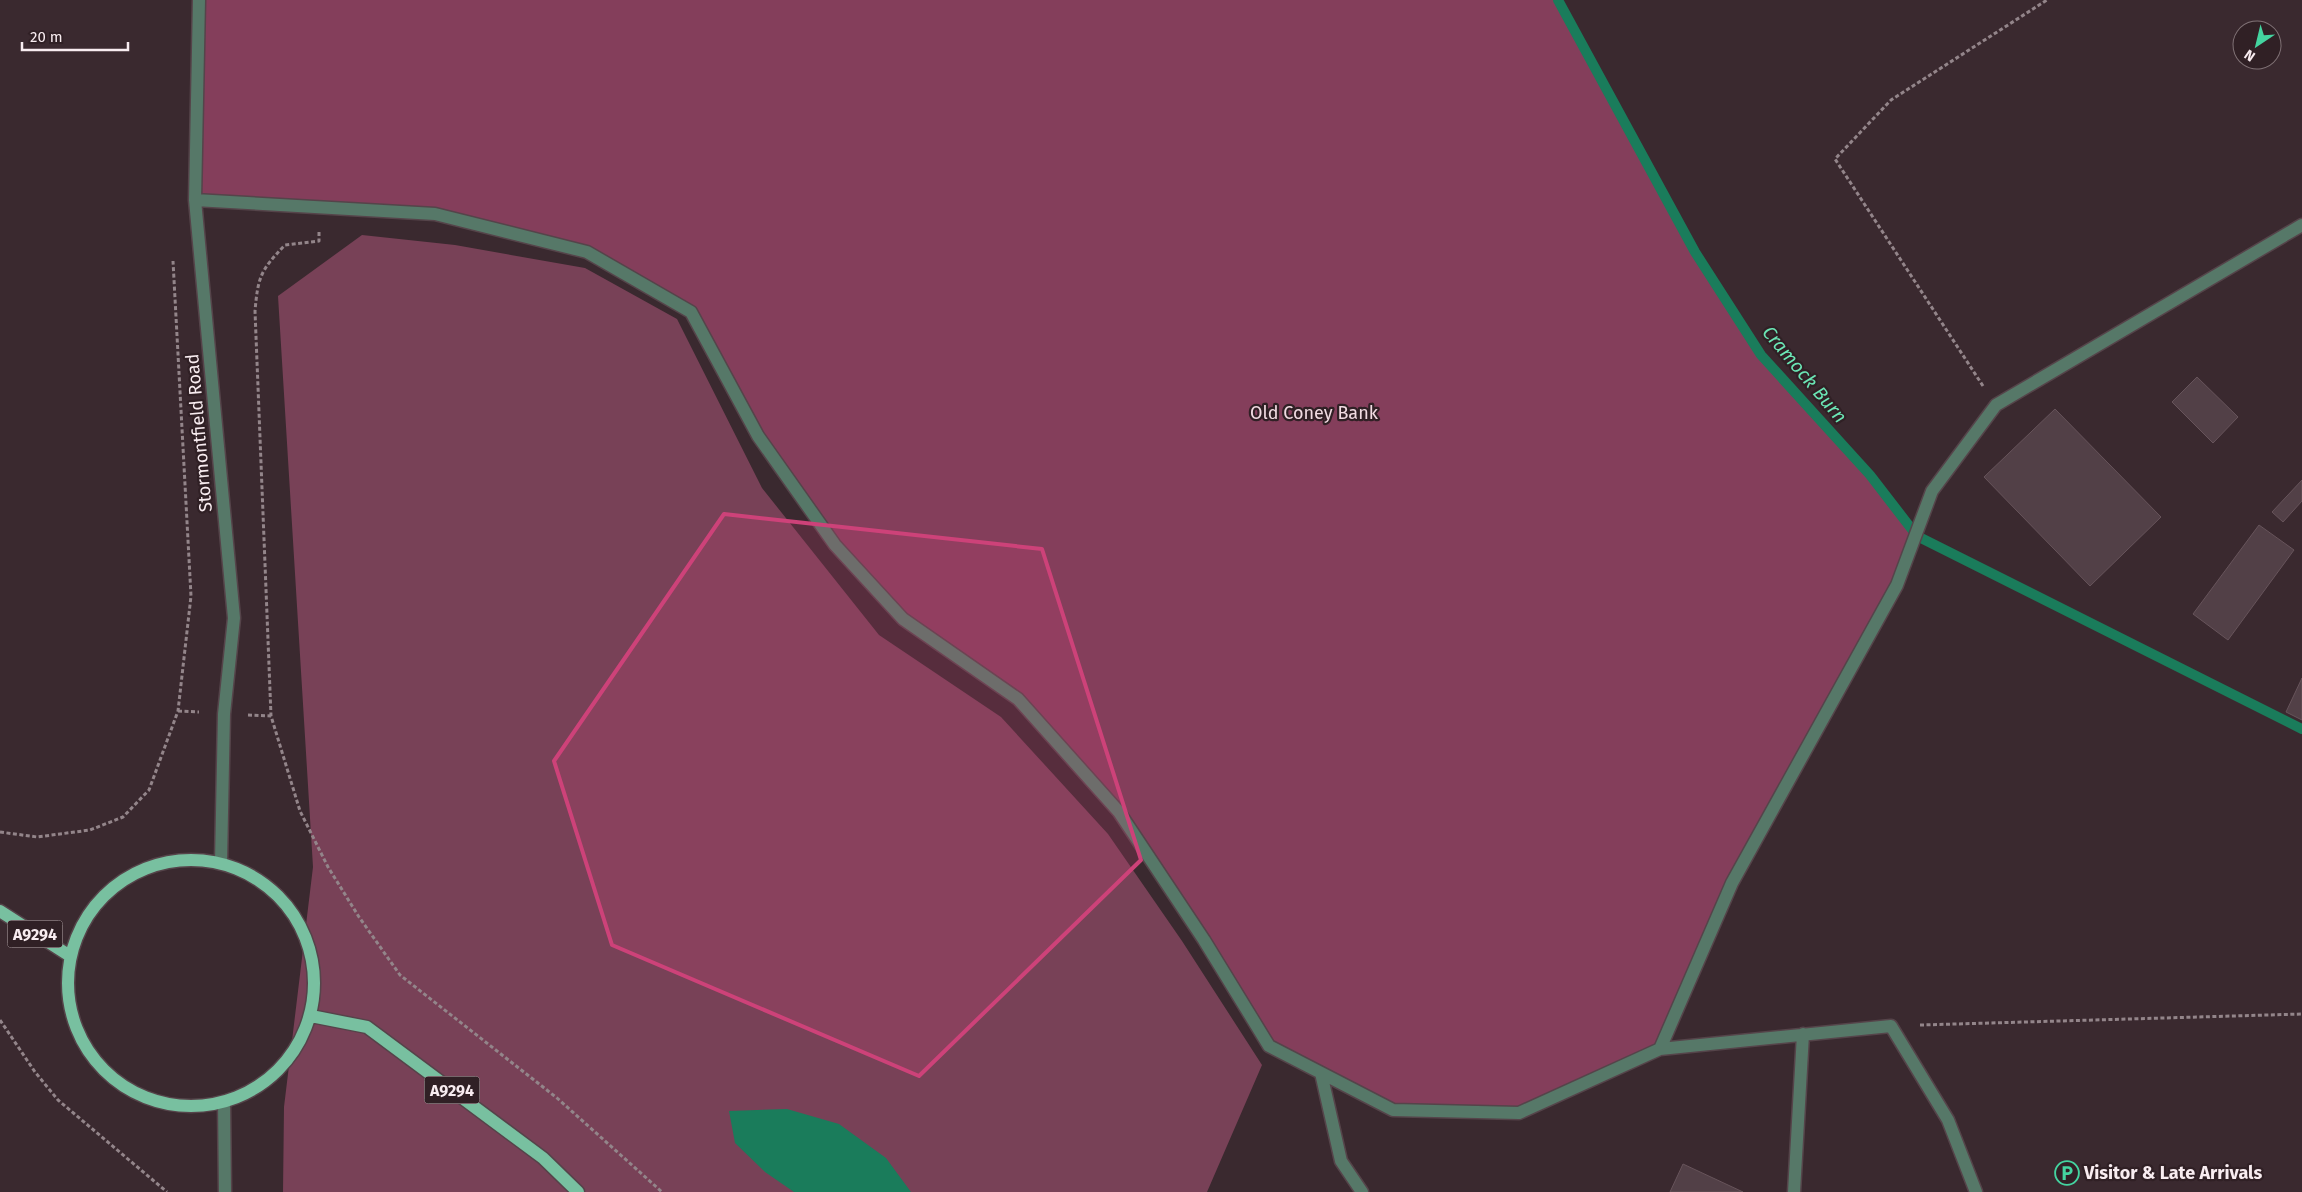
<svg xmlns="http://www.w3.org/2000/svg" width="2302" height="1192" viewBox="0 0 2302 1192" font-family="'Fira Sans',sans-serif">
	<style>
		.green { fill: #784157 }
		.forest { fill: #843e5b }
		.water { fill: #1a7c5b }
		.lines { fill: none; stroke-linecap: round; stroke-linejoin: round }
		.stream { stroke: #1a7c5b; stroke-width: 10 }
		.building { fill: #524047; stroke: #67545b }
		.minor-casing { stroke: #55444a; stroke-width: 15 }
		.major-casing { stroke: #55444a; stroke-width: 15 }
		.path { stroke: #93858a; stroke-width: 3; stroke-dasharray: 4 2.5; stroke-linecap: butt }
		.minor { stroke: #567868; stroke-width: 12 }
		.major { stroke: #78c0a0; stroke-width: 12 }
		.marked { fill: #cd4279; fill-opacity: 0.2; stroke: #cd4279; stroke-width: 4; stroke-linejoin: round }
		.labels { text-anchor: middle; stroke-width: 4.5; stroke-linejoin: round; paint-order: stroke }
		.shield { fill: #302025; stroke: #bcafb3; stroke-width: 1 }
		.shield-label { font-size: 16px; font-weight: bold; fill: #f8ecf0 }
		.park-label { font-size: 18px; fill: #f1dbe2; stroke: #302025 }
		.street-label { font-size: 18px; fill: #f8ecf0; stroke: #302025 }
		.poi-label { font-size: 18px; font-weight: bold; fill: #f8ecf0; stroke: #302025; text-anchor: start }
		.water-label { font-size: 19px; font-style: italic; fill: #6be6b5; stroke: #302025 }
	</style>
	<rect width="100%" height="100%" fill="#3a292f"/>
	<path class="green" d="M362 235 455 245 585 268 677 319 762 488 879 635 1001 717 1108 834 1182 941 1262 1065 1207 1192H283L284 1107 313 867 278 296Z"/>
	<path class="forest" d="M199 0H1558L1695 252 1761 355 1870 475 1917 536 1732 883 1660 1049 1519 1113 1393 1110 1269 1046 1119 812 1018 699 903 619 835 545 758 436 691 312 587 252 435 214 195 200Z"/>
	<path class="water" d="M787 1109 839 1124 886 1158 911 1192H794L765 1172 735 1143 729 1111Z"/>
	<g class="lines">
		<path class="stream" d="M1558 0 1695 252 1761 355 1870 475 1917 536 2302 729"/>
	</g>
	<path class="building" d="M2197 377 2238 417 2213 443 2172 402Z
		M2055 409 2161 517 2090 586 1984 477Z
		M2302 480V501L2283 522 2272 512Z
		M2259 525 2294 550 2228 640 2193 614Z
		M2302 678V720L2286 712Z
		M1683 1164 1743 1192H1670Z"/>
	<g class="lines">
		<g class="minor-casing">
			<path id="minor" d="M199 0 195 200 234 618 224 714 221 862
				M195 200 435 214 587 252 691 312 758 436 835 545 903 619 1018 699 1119 812 1204 940 1269 1046 1393 1110 1519 1113 1660 1049 1732 883 1897 585 1932 491 1996 405 2302 225
				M1660 1049 1891 1026 1948 1120 1976 1192
				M1321 1073 1341 1161 1362 1192
				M224 1103 225 1192
				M1794 1192 1803 1034"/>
		</g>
		<g class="major-casing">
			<path id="major" d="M68 983a123 123 0 1 1 246 0a123 123 0 1 1-246 0Z
				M0 911 70 956
				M311 1016 367 1027 543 1158 578 1192"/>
		</g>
		<path class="path" d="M319 232V241L285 245C261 270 258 276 255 311L271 716 300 811 328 867 359 917 400 975 557 1098 662 1192
			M1983 386 1835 159 1891 100 2047 0
			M178 711 199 712
			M248 715 271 716
			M0 832 37 837 90 830 123 817 149 790 178 711 191 596 173 261
			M0 1020 35 1072 58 1100 167 1192
			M1920 1025 2302 1014"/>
		<use href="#minor" class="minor"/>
		<use href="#major" class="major"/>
	</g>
	<path class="marked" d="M724 514 1042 549 1141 860 919 1076 612 945 554 761Z"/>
	<defs>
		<g id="parking-ring" transform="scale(1.25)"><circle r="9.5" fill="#302025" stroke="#44d4a0" stroke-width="1.5"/><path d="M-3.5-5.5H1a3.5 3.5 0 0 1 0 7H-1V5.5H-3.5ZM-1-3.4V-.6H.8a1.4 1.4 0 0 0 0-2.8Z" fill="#44d4a0"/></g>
	</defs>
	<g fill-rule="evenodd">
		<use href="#parking-ring" x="2067" y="1173"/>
	</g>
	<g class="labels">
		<g class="shield">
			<rect x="7.5" y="920.5" width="55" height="27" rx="4"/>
			<rect x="424.5" y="1076.5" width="55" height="27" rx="4"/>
		</g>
		<g class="shield-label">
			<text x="35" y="940">A9294</text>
			<text x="452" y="1096">A9294</text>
		</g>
		<g class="park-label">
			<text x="1314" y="419">Old Coney Bank</text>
		</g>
		<g class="street-label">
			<text transform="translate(199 433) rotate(-95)" y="6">Stormontfield Road</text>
		</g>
		<g class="poi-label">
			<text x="2084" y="1179">Visitor &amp; Late Arrivals</text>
		</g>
		<g class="water-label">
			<text transform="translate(1805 374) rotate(50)" y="7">Cramock Burn</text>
		</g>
	</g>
	<g transform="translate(2257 45) rotate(215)"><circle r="24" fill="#302025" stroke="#807276"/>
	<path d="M0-4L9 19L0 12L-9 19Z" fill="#44d4a0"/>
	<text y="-8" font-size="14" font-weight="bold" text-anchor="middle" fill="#f8ecf0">N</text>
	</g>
	<path d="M22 42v8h106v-8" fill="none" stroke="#f8ecf0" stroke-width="2.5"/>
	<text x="30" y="42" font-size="15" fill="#f8ecf0" stroke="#302025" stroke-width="4" paint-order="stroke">20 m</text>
</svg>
